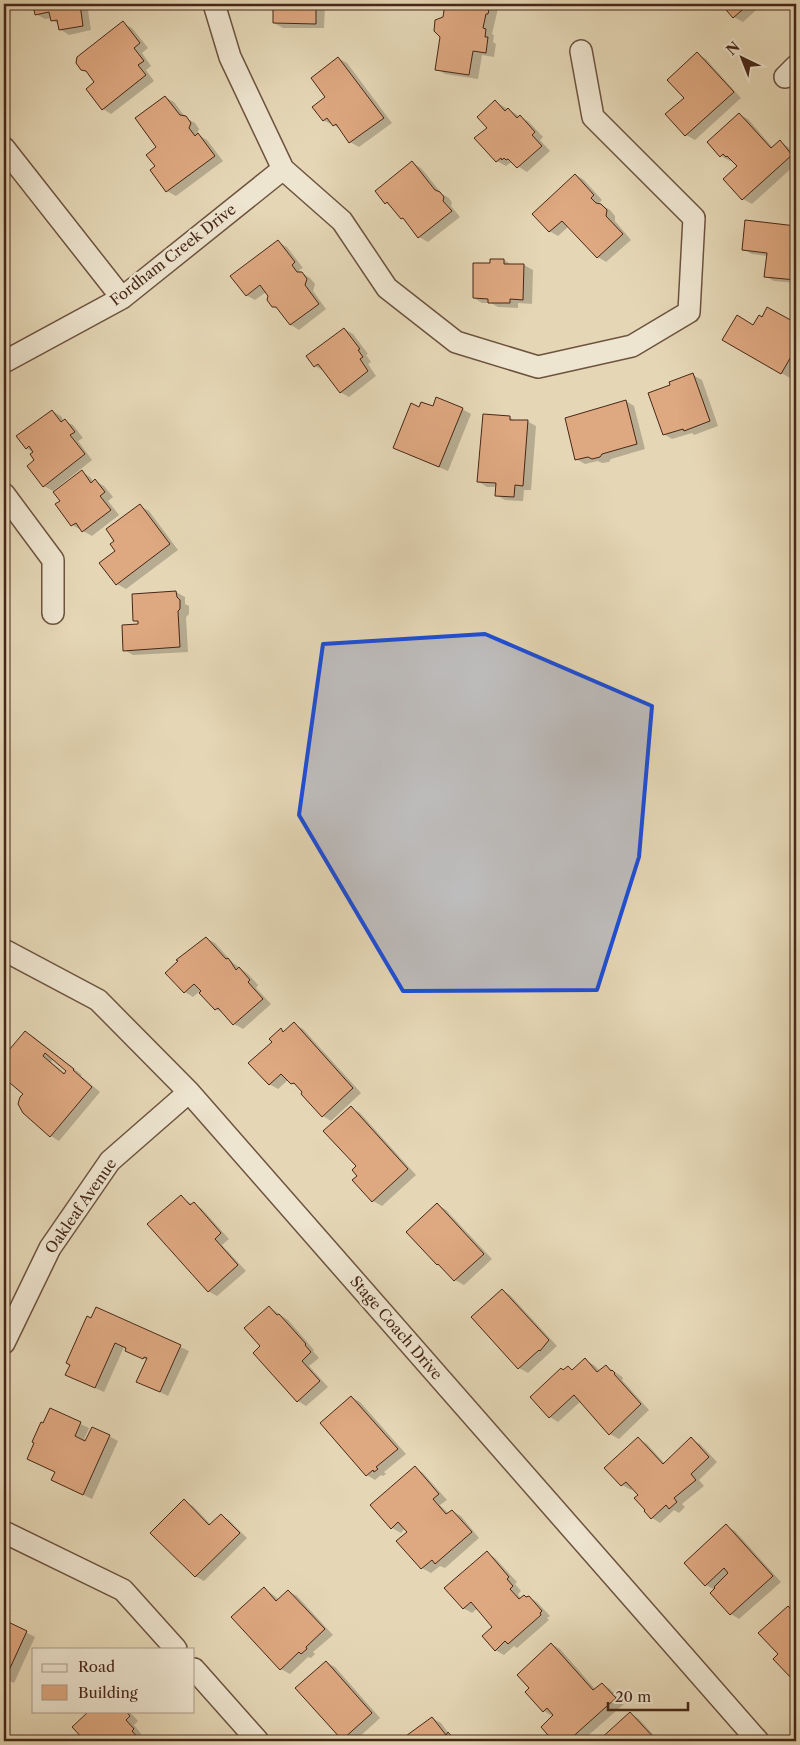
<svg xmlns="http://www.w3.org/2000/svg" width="800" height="1745" viewBox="0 0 800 1745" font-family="'Libre Caslon Text',serif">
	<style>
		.shadow { fill: #0003; fill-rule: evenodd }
		.building { fill: #dea881; stroke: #462717; fill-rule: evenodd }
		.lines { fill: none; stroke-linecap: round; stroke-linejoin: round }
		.street-casing { stroke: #6e533f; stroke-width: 24 }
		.street { stroke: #eee5d0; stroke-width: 21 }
		.marked { fill: #1d4ed8; fill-opacity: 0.2; stroke: #1d4ed8; stroke-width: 4; stroke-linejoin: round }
		.labels { text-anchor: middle; stroke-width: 5; stroke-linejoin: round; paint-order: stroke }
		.street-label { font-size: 15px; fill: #462717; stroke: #eee5d0 }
	</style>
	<rect width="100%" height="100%" fill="#e5d7b6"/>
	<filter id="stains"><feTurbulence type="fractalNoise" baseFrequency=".004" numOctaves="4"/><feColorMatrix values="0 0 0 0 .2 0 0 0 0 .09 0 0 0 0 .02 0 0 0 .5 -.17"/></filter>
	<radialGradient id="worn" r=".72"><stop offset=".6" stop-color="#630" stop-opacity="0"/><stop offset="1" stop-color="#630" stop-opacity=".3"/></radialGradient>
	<path class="shadow" d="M34 4H87L91 30 69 35 61 30 60 25 52 20V18L45 19 36 14Z
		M275 4H325L324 28H283L274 23Z
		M446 4H499L492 34 494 35 493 42 496 44 494 57 482 55 478 79 445 74 437 69Z
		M722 4H763L743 22 734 17Z
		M123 23 132 28 148 48 142 53 151 66 146 70 154 81 111 114 103 109 96 82 89 74 82 69Z
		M698 54 706 59 741 98 695 140 686 135V98Z
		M338 58 347 63 392 123 359 147 350 142 341 129 323 120 327 97Z
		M165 97 174 102 186 118 195 123 199 129 197 134 207 140 223 161 176 196 167 191 157 167Z
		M496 102 529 122 543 137 540 140 550 151 527 172 513 163H510L506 166 497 161 489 128Z
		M739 114 748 119 773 148 780 142 788 147 796 156V164L752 204 743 199 725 179 738 167 732 159 730 161 721 156Z
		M413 163 421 168 442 194 449 198 452 203 451 206 460 217 428 242 419 237 408 222 402 218 393 208 386 203Z
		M576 175 584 180 602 200 599 203 610 210 615 216V221L631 240 606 262 598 257 569 226 558 236 549 231Z
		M746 222 796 227V283L774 281 765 276 767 256 752 254 743 249Z
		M278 242 287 247 303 268 299 270 302 273 310 278 315 284 313 291 326 309 299 330 291 325 280 310 273 306 266 292 255 300 246 295Z
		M504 260 512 265H524L533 270 532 304 518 303V308L498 307 491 303H482L474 298 491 265Z
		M768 308 796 325V368L790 378 724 340 754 327 762 319Z
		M344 329 353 334 368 354 366 355 371 362 368 364 376 376 349 397 340 392 324 371 315 366Z
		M693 375 702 380 718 426 694 435 692 433 672 439 664 434 671 385Z
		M626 401 634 406 645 449 611 459 609 462 602 463 598 461 585 464 576 459Z
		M420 408 462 409 471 414 448 471 394 448Z
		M52 411 61 416 64 421 73 425 83 438 78 441 92 460 53 491 44 486 34 453 26 448Z
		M510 418 516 421H527L536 426 531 490H524L523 501 505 500 496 495 497 487H487L479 482Z
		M82 472 90 477 94 482 95 481 104 486 113 497 108 501 119 515 92 536 72 525 61 501Z
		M140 506 149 511 178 550 126 589 117 584 101 563 117 551 116 541Z
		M176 592 185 597V604L189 606V614L186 617 188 652 133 655 124 650 139 625V623L135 620Z
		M206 938 215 943 232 962 248 974 258 985 256 988 271 1004 243 1029 234 1024 225 1014 216 1009 199 992 193 997 185 992Z
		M294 1024 303 1029 361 1093 331 1121 323 1116 300 1088 288 1080 278 1089 269 1084 274 1042 281 1030 285 1032Z
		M25 1032 34 1037 82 1075 81 1076 100 1092 59 1141 51 1136 25 1094 4 1076V1058ZM53 1059 68 1071 66 1074 51 1062Z
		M351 1108 360 1113 416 1175 382 1206 373 1201 359 1176Z
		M181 1197 193 1205 194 1204 202 1209 229 1239 222 1245 246 1271 217 1296 208 1291Z
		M438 1205 446 1210 492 1259 464 1285 455 1280 444 1268 438 1264Z
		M502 1290 510 1295 557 1346 528 1373 519 1368 472 1318Z
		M269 1307 288 1320 314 1350 313 1351 319 1358 309 1366 328 1387 306 1406 298 1401 262 1346Z
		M97 1308 189 1351 168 1396 137 1381 147 1360 135 1355 124 1347 104 1392 75 1379 71 1364Z
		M585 1360 594 1365 600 1371 606 1366 621 1376 623 1378 622 1380 649 1410 619 1439 610 1434 581 1401 558 1422 550 1417 564 1371 568 1367 573 1371Z
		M351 1397 360 1402 406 1454 384 1472 386 1474 383 1476 381 1475 375 1480 367 1475Z
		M50 1410 89 1428 84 1439 87 1440 109 1436 118 1441 92 1499 53 1480 56 1472 44 1424Z
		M639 1439 647 1444 665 1464 691 1439 700 1444 717 1462 699 1480 704 1486 682 1504 685 1507 679 1513 674 1510 660 1523 652 1518 645 1511 647 1510 639 1496 633 1488 631 1490 622 1485 605 1468Z
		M415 1468 423 1473 447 1500 440 1505 449 1514 452 1511 461 1516 479 1538 445 1568 440 1566 431 1573 422 1568 398 1541 408 1532 405 1528 401 1533 392 1528Z
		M184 1501 193 1506 211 1525 221 1515 229 1520 247 1538 204 1581 195 1576Z
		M726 1526 735 1531 781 1582 739 1619 731 1614 715 1590 706 1585 686 1563Z
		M487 1553 495 1558 517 1582 515 1584 521 1591 518 1594 521 1599 529 1597 537 1602 550 1616 547 1618 549 1620 517 1648 514 1646 504 1655 495 1650 494 1627 478 1608 472 1613 463 1608Z
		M264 1589 272 1594 279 1600 288 1591 297 1596 333 1635 313 1652 315 1654 311 1658 308 1657 290 1674 281 1669 233 1617Z
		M4 1605 11 1610 5 1622 35 1637 14 1683 4 1679Z
		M788 1608 796 1612V1686L793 1683 795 1681 779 1654Z
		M551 1644 560 1649 596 1690 602 1684 610 1689 624 1704 582 1741H555L542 1727 554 1717 544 1711 531 1688Z
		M326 1662 335 1667 380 1718 355 1741H346L343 1739Z
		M91 1711H129L138 1721 134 1725 142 1735 140 1736 144 1741H86L74 1727Z
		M631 1714 639 1719 659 1741H600Z
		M432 1718 441 1723 450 1735 459 1741H402Z"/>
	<path class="building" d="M33 4H80L83 26 59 30 57 20 51 21 49 12 35 15Z
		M273 4H316V24L273 23Z
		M445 4H490L488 14H486L483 28 486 29 485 37H488L486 53 473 51 469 75 435 70 440 37 434 31 435 20 443 17Z
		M721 4H749L733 18Z
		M123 21 140 43 134 48 144 61 138 65 146 75 102 110 86 89 94 82 86 71 81 70 76 63 77 57Z
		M697 52 734 92 685 136 665 114 684 98 667 80Z
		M338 57 384 118 349 143 336 124 333 126 327 118 323 121 312 107 325 97 311 78Z
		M165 96 180 115 186 116 191 123 189 128 195 136 198 133 215 156 166 192 150 170 155 166 146 155 156 147 135 118Z
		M495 100 505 111 508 108 517 118 520 115 535 132 532 135 542 146 517 168 508 159 506 160 504 158 502 160 501 158 496 162 474 138 487 128 477 117Z
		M739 113 771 148 780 140 792 155 742 200 723 179 737 166 727 156 726 157 723 154 720 157 707 142Z
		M412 161 435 190 440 192 444 197 443 201 452 211 418 238 403 218 401 219 387 202 385 204 375 191Z
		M575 174 594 195 591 198 596 203 601 204 607 210 606 216 623 234 597 258 562 221 549 232 532 214Z
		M745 220 796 226V280L764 277 767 253 742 250Z
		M278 240 295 262 292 265 297 272H302L307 279 305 285 319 304 290 325 276 307H272L267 300 268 296 260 285 246 296 230 276Z
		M490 259H504V264H524L523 300 510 299V303H488V299L473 298V263H490Z
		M767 307 796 323V348L781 374 722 340 737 315 753 325 759 315 762 317Z
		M344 328 360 349 358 350 363 357 360 359 368 371 340 393 318 364 314 367 306 356Z
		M693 373 710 421 684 431 683 429 663 435 648 393 670 385 669 382Z
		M436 397 463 408 439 467 393 448 411 403 419 407 421 402 433 406Z
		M626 400 637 444 602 454 600 457 592 459 588 457 575 460 565 418Z
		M52 410 61 422 65 419 75 432 70 435 85 454 43 487 27 466 34 460 30 454 33 452 29 446 26 449 16 436Z
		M483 414 510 416V420H528L523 486 515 485 514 497 495 496 496 483 477 482Z
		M82 470 91 483 95 479 105 492 100 496 111 510 82 532 76 523 71 526 55 504 60 501 53 492Z
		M140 504 170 544 116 585 99 563 115 551 110 544 114 541 106 529Z
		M176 591 177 597 180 600V609L178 611 180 647 123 651 122 625 138 624V621H133L132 594Z
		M206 937 226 959 228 958 231 962 236 970 239 967 250 980 248 982 263 999 233 1025 218 1008 215 1010 199 993 201 991 194 984 184 993 165 973 178 961 176 960Z
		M294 1022 353 1088 322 1117 301 1094 302 1092 294 1083 291 1084 281 1074 269 1085 248 1063 272 1042 269 1039 281 1028 283 1032Z
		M25 1031 74 1069 73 1070 92 1087 50 1137 23 1113 18 1104 20 1097 23 1094 4 1078V1056ZM45 1053 66 1071 64 1074 43 1056Z
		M351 1106 408 1169 372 1202 352 1180 357 1176 352 1170 356 1166 323 1131Z
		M181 1195 190 1205 194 1202 221 1233 215 1239 238 1265 208 1292 147 1224Z
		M437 1203 484 1254 454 1281 438 1264 437 1265 406 1232Z
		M502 1289 549 1340 540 1351 539 1350 518 1369 471 1317Z
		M269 1306 277 1315 279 1314 306 1344 305 1345 311 1352 302 1361 320 1381 297 1402 253 1353 260 1346 244 1328Z
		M96 1307 181 1345 160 1392 136 1382 147 1358 144 1357 143 1359 125 1351 126 1348 115 1343 95 1388 65 1375 70 1365 66 1363 87 1316 91 1318Z
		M585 1358 597 1372 606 1365 611 1371 612 1370 615 1373 614 1374 641 1404 609 1435 574 1395 549 1418 530 1397 561 1368 563 1370 568 1366 572 1370Z
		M351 1396 398 1449 376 1467 378 1469 374 1472 373 1470 366 1476 320 1423Z
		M50 1408 81 1422 75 1436 85 1441 92 1427 110 1435 83 1495 51 1480 55 1472 27 1459 34 1443 32 1442 41 1422 43 1423Z
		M638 1437 663 1464 691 1437 709 1457 691 1474 696 1480 674 1498 677 1502 669 1509 666 1505 651 1519 644 1511 645 1510 634 1498 638 1495 626 1482 621 1486 604 1468Z
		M415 1466 439 1494 433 1499 446 1514 452 1510 472 1532 435 1564 432 1560 421 1569 396 1541 407 1532 398 1522 391 1529 370 1505Z
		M184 1499 209 1525 221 1514 240 1533 195 1577 150 1533Z
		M726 1524 773 1576 730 1615 710 1593 715 1588 714 1587 728 1573 724 1568 705 1586 684 1563Z
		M487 1551 509 1577 507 1579 513 1586 510 1589 519 1599 524 1595 526 1597 529 1596 542 1611 540 1613 541 1615 508 1644 505 1641 495 1651 482 1636 492 1627 471 1602 463 1609 444 1588Z
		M264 1587 276 1601 288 1590 325 1629 306 1647 307 1649 301 1654 299 1652 280 1670 231 1617Z
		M788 1606 796 1615V1688L792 1683 794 1681 773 1659 778 1654 758 1633Z
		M4 1620 27 1631 5 1679H4Z
		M551 1643 593 1690 602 1683 616 1698 568 1741H553L541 1727 553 1715 547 1708 543 1712 525 1692 529 1688 517 1675Z
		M326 1661 372 1713 342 1740 295 1688Z
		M89 1711H126L130 1716 126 1720 134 1729 132 1731 141 1741H85L72 1727Z
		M630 1712 656 1740 598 1741Z
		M432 1717 446 1735 448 1732 454 1739 451 1741H399Z"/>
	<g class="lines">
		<g class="street-casing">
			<path id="street" d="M214 4 230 57 283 169 342 221 387 288 456 342 538 367 632 346 689 312 694 218 593 117 581 51
				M785 77 796 66
				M4 148 122 298
				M4 362 122 298 283 169
				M4 494 53 560V613
				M4 950 98 1000 189 1092 758 1741
				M4 1343 50 1248 110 1161 189 1092
				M4 1532 123 1590 176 1649
				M194 1669 258 1741"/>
		</g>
		<use href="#street" class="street"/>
	</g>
	<path class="marked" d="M485 634 652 706 639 857 597 990 403 991 299 815 323 644Z"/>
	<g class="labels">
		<g class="street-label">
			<text transform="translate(173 255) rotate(-38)" y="5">Fordham Creek Drive</text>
			<text transform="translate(81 1206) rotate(-55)" y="5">Oakleaf Avenue</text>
			<text transform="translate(396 1328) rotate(49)" y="5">Stage Coach Drive</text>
		</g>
	</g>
	<rect width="800" height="1745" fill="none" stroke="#e5d7b6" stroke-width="20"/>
	<rect x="5" y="5" width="790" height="1735" fill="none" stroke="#462717" stroke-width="2.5"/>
	<rect x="10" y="10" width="780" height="1725" fill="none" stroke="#462717"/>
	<rect x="32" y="1648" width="162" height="65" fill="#eee5d0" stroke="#ab9986"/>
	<rect x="42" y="1664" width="25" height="8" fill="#eee5d0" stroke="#ab9986"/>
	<text x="78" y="1672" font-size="15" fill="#462717">Road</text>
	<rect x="42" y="1685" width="25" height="15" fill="#dea881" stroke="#ab9986"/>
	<text x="78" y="1698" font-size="15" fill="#462717">Building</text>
	<g transform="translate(742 58) rotate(317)" stroke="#eee5d0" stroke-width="4" paint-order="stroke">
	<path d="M0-4L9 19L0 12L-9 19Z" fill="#462717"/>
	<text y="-8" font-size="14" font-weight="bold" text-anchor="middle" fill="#462717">N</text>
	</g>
	<path d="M608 1702v8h80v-8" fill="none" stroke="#462717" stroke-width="2.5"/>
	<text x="615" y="1702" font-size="15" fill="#462717" stroke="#eee5d0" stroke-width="4" paint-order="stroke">20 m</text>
	<rect width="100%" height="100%" filter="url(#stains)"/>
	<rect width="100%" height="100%" fill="url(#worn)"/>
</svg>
